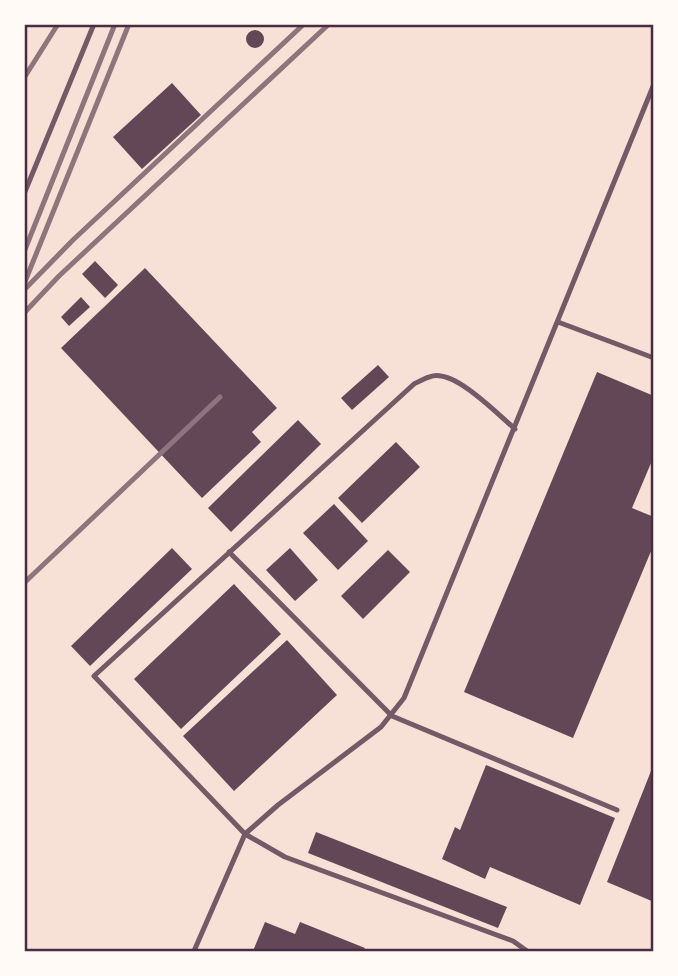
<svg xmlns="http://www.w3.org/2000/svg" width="678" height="976" viewBox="0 0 678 976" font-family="'Exo 2',sans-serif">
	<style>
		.building { fill: #644757 }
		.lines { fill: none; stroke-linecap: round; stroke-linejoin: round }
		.service { stroke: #755966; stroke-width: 5 }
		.rail { stroke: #8f747c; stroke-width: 5 }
		.neatline { fill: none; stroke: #4a2c40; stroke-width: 2.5 }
	</style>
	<rect width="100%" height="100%" fill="#f7e1d7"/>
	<path class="building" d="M246 39a9 9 0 1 1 18 0a9 9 0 1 1-18 0Z
		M172 83 201 115 142 169 113 137Z
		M95 261 118 285 105 298 82 274Z
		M145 268 277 408 252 432 261 442 202 498 61 348Z
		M81 297 90 307 69 326 61 317Z
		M378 365 389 377 352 410 341 398Z
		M597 372 654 396V456L632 508 654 517V544L573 738 464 692Z
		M298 420 321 444 231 532 208 508Z
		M396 442 420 467 362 523 338 498Z
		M334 504 368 541 338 570 303 533Z
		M172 548 192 569 90 666 71 646Z
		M290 548 318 580 295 601 266 570Z
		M388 550 410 572 363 619 341 596Z
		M234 584 281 634 181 729 134 679Z
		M287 640 337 695 234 791 183 736Z
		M486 765 615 818 580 905 490 867 485 879 442 859 455 827 460 830Z
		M653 766H654V902L607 882Z
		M316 832 507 907 498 928 308 853Z
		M265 922 295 934 300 922 365 948 363 951H253Z"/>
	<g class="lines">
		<path class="service" d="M24 194 94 24
			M558 322 654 358
			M515 429C498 414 463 379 441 376 431 374 422 380 414 384L94 676 245 834 285 857 513 941 527 951
			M229 552 392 716 617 810
			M194 951 245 834 278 805 381 727 404 698 654 84"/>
		<path class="rail" d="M24 78 58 24
			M24 252 115 24
			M24 284 129 24
			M24 290 73 240 304 24
			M24 313 59 276 329 24
			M24 583 220 397"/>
	</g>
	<rect width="678" height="976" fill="none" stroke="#fffaf5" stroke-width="52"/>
	<rect x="26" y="26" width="626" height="924" class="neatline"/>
</svg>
